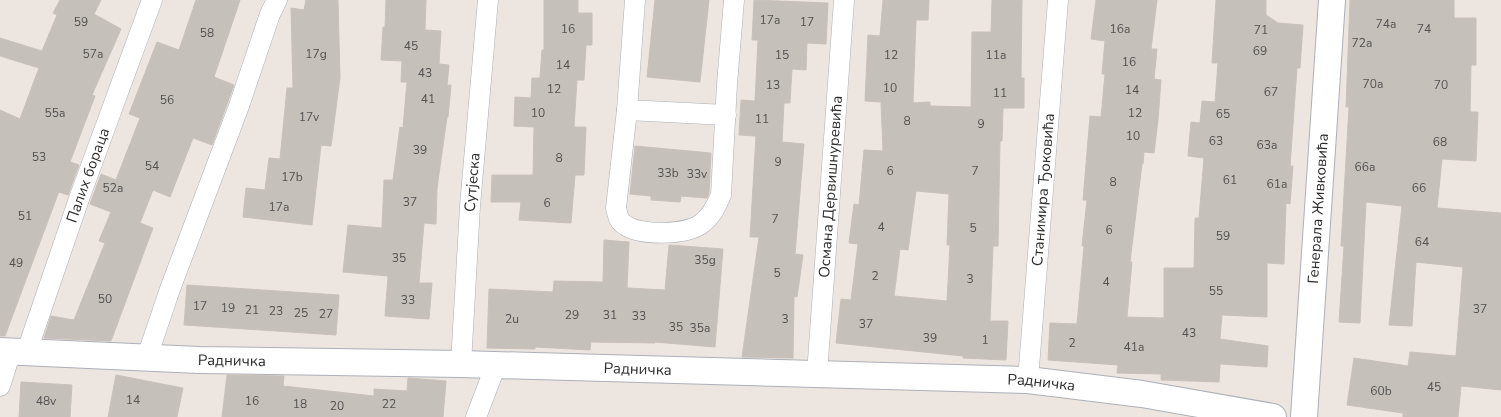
<svg xmlns="http://www.w3.org/2000/svg" width="1501" height="417" viewBox="0 0 1501 417" font-family="'Nunito Sans',sans-serif">
	<style>
		.building { fill: #c6c0bb; stroke: #c9c0b9; fill-rule: evenodd }
		.lines { fill: none; stroke-linecap: round; stroke-linejoin: round }
		.minor-casing { stroke: #acb0b8; stroke-width: 21 }
		.tertiary-casing { stroke: #acb0b8; stroke-width: 28 }
		.minor { stroke: #fff; stroke-width: 20 }
		.tertiary { stroke: #fff; stroke-width: 26 }
		.labels { text-anchor: middle; stroke-width: 4.5; stroke-linejoin: round; paint-order: stroke }
		.number-label { font-size: 12px; fill: #525150 }
		.street-label { font-size: 15px; fill: #2c2c2c; stroke: #fff }
	</style>
	<rect width="100%" height="100%" fill="#ede5df"/>
	<path class="building" d="M60 0H101L94 14 121 29 92 95 95 96 70 162 79 165 68 195 59 192 58 194 5 336H0V110L20 119 39 68 0 56V38L42 51 57 15 53 13Z
		M196 0H240L214 77 234 85 212 145 193 138 170 197 153 190 140 223 153 228 111 341 44 338 51 316 74 320 105 243 99 241 111 212 90 204 101 174 116 180 140 118 129 114 157 42 179 50Z
		M306 0H338L340 78 331 146 321 145 312 225 243 217 246 188 265 190 269 158 280 159 287 88H293L291 8 304 10Z
		M386 0H426L425 30 441 31 439 64 449 65 447 85H451L448 117H447L437 188 436 224 424 223 419 283H432L429 319 385 316 388 276 343 272 348 225 382 228 384 180H393L400 127 403 128 407 82H401L402 61 381 60 383 27 385 28Z
		M544 0H578V13H592V45H586L584 80H577L574 127H586L584 175H575L571 223 519 220 521 202H491L492 175H533L534 127 514 126 515 97 531 98 532 78H540L542 50H544Z
		M655 0H709L700 82 647 77Z
		M754 0 828 3 826 44 807 43 806 70 792 69 790 103H784L782 142 804 144 795 254 803 255 797 297 794 296 793 358 742 357 759 237H750L756 136 739 135 741 100 755 101 758 40H752Z
		M883 0H929L928 20H916L913 103 930 102V106L971 107 972 32H991L992 0H1022L1021 78H1024V108H1003L1002 141H1000L998 246H993L990 321H1008L1006 360 963 358V356L836 343 841 299 851 300 858 244 849 243 854 204 859 205 864 150 883 151 881 102 865 101 868 35 880 36ZM916 191 949 194 947 245H950L947 301 894 296 900 249 908 250Z
		M1096 0H1157L1151 49H1157L1154 79 1161 80 1158 120 1154 153 1144 152 1143 164H1142L1130 262H1132L1127 317 1164 318V268H1194L1195 218H1199L1204 158 1188 156 1191 122 1200 123 1202 101 1215 102 1218 63H1212L1216 0H1266V15L1278 23 1303 25 1300 68H1297L1290 166H1293L1290 204 1286 203 1284 264 1267 263V317L1222 315 1220 339 1268 346 1267 367 1220 364 1219 382 1161 380V374L1117 373 1118 365 1048 360 1050 323 1077 324 1084 246H1082L1087 200H1083L1090 116 1101 117 1105 74H1102L1105 41 1091 39Z
		M1350 0H1454V18H1476V65H1471L1470 112H1478L1476 161 1442 159 1437 208 1501 213V390L1461 386 1458 417H1403V413L1347 405 1354 358 1408 366 1410 352 1456 356 1463 267 1416 262 1412 326 1389 325 1402 206 1366 202 1360 323 1339 322 1344 246H1341L1349 107H1346Z
		M635 146 711 153 709 193 707 198 681 196 680 202 651 200V196L630 194Z
		M604 240 629 242 627 288 665 290 669 245 723 249 715 347 655 342V343L591 342 590 350 535 347V349L487 348 489 289 553 292 554 281 603 282Z
		M187 285 339 295 336 335 184 325Z
		M116 375 183 388 177 417H108Z
		M227 375 284 376 283 386 374 396V389L407 391 408 378 446 381 443 417H222Z
		M21 382 72 385 70 417H19Z"/>
	<g class="lines">
		<g class="minor-casing">
			<g id="minor">
				<path d="M635 0 627 110 726 115"/>
				<path d="M627 110 616 208C618 215 618 221 625 225 640 236 686 235 701 224 711 217 716 207 721 195L727 84 734 0"/>
				<path id="s1" d="M27 351 80 196 152 0"/>
				<path d="M147 357 170 289 239 106 270 14 277 0"/>
				<path id="s2" d="M461 364 470 206 488 0"/>
				<path id="s3" d="M817 374 844 0"/>
				<path id="s4" d="M1028 380 1058 0"/>
				<path d="M0 386 11 351"/>
				<path d="M476 417 496 365"/>
			</g>
		</g>
		<g class="tertiary-casing">
			<g id="tertiary">
				<path id="s5" d="M0 351 199 360 461 364 1028 380 1142 394 1273 417"/>
				<path id="s6" d="M1304 417 1332 0"/>
			</g>
		</g>
		<use href="#minor" class="minor"/>
		<use href="#tertiary" class="tertiary"/>
	</g>
	<g class="labels">
		<g class="number-label">
			<text x="770" y="24">17a</text>
			<text x="81" y="26">59</text>
			<text x="807" y="26">17</text>
			<text x="1386" y="28">74a</text>
			<text x="568" y="33">16</text>
			<text x="1120" y="33">16a</text>
			<text x="1424" y="33">74</text>
			<text x="1261" y="34">71</text>
			<text x="207" y="37">58</text>
			<text x="1362" y="47">72a</text>
			<text x="411" y="50">45</text>
			<text x="1260" y="55">69</text>
			<text x="93" y="58">57a</text>
			<text x="316" y="58">17g</text>
			<text x="782" y="59">15</text>
			<text x="891" y="59">12</text>
			<text x="996" y="59">11a</text>
			<text x="1129" y="66">16</text>
			<text x="563" y="69">14</text>
			<text x="425" y="77">43</text>
			<text x="1373" y="88">70a</text>
			<text x="773" y="89">13</text>
			<text x="1441" y="89">70</text>
			<text x="890" y="92">10</text>
			<text x="554" y="93">12</text>
			<text x="1132" y="94">14</text>
			<text x="1271" y="96">67</text>
			<text x="1000" y="97">11</text>
			<text x="428" y="103">41</text>
			<text x="167" y="104">56</text>
			<text x="55" y="117">55a</text>
			<text x="538" y="117">10</text>
			<text x="1135" y="117">12</text>
			<text x="1223" y="118">65</text>
			<text x="309" y="121">17v</text>
			<text x="762" y="123">11</text>
			<text x="907" y="125">8</text>
			<text x="981" y="128">9</text>
			<text x="1133" y="140">10</text>
			<text x="1216" y="145">63</text>
			<text x="1440" y="146">68</text>
			<text x="1267" y="149">63a</text>
			<text x="420" y="154">39</text>
			<text x="39" y="161">53</text>
			<text x="559" y="162">8</text>
			<text x="778" y="166">9</text>
			<text x="152" y="170">54</text>
			<text x="1365" y="171">66a</text>
			<text x="890" y="175">6</text>
			<text x="975" y="175">7</text>
			<text x="668" y="177">33b</text>
			<text x="697" y="178">33v</text>
			<text x="292" y="181">17b</text>
			<text x="1230" y="184">61</text>
			<text x="1113" y="186">8</text>
			<text x="1277" y="188">61a</text>
			<text x="113" y="192">52a</text>
			<text x="1419" y="192">66</text>
			<text x="410" y="206">37</text>
			<text x="547" y="207">6</text>
			<text x="279" y="211">17a</text>
			<text x="25" y="220">51</text>
			<text x="775" y="223">7</text>
			<text x="881" y="231">4</text>
			<text x="973" y="232">5</text>
			<text x="1109" y="234">6</text>
			<text x="1223" y="240">59</text>
			<text x="1422" y="246">64</text>
			<text x="399" y="262">35</text>
			<text x="705" y="264">35g</text>
			<text x="16" y="267">49</text>
			<text x="777" y="277">5</text>
			<text x="875" y="280">2</text>
			<text x="970" y="283">3</text>
			<text x="1106" y="286">4</text>
			<text x="1216" y="295">55</text>
			<text x="105" y="303">50</text>
			<text x="408" y="304">33</text>
			<text x="200" y="310">17</text>
			<text x="228" y="312">19</text>
			<text x="1480" y="313">37</text>
			<text x="252" y="314">21</text>
			<text x="276" y="315">23</text>
			<text x="301" y="317">25</text>
			<text x="326" y="318">27</text>
			<text x="572" y="319">29</text>
			<text x="610" y="319">31</text>
			<text x="639" y="320">33</text>
			<text x="512" y="323">2u</text>
			<text x="785" y="323">3</text>
			<text x="866" y="328">37</text>
			<text x="676" y="331">35</text>
			<text x="700" y="332">35a</text>
			<text x="1189" y="337">43</text>
			<text x="930" y="342">39</text>
			<text x="985" y="344">1</text>
			<text x="1072" y="347">2</text>
			<text x="1134" y="351">41a</text>
			<text x="1434" y="391">45</text>
			<text x="1381" y="395">60b</text>
			<text x="133" y="404">14</text>
			<text x="46" y="405">48v</text>
			<text x="252" y="405">16</text>
			<text x="300" y="408">18</text>
			<text x="389" y="408">22</text>
			<text x="337" y="410">20</text>
		</g>
		<g class="street-label">
			<text dy="5" stroke="none"><textPath href="#s1" startOffset="186">Палих бораца</textPath></text>
			<text dy="5" stroke="none"><textPath href="#s2" startOffset="182">Сутјеска</textPath></text>
			<text dy="5" stroke="none"><textPath href="#s3" startOffset="188">Османа Дервишнуревића</textPath></text>
			<text dy="5" stroke="none"><textPath href="#s4" startOffset="191">Станимира Ђоковића</textPath></text>
			<text dy="5" stroke="none"><textPath href="#s6" startOffset="209">Генерала Живковића</textPath></text>
			<text dy="5" stroke="none"><textPath href="#s5" startOffset="232">Радничка</textPath></text>
			<text dy="5" stroke="none"><textPath href="#s5" startOffset="638">Радничка</textPath></text>
			<text dy="5" stroke="none"><textPath href="#s5" startOffset="1042">Радничка</textPath></text>
		</g>
	</g>
</svg>
